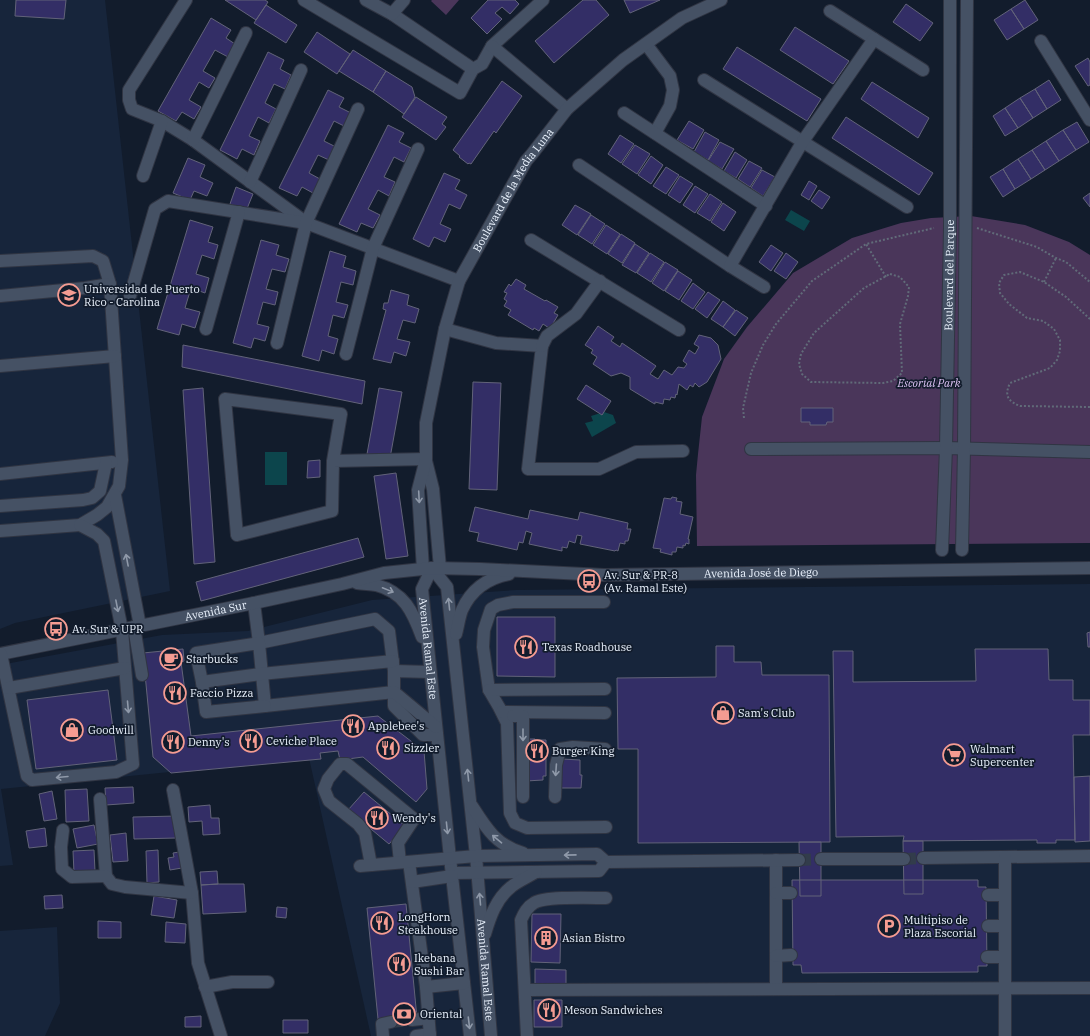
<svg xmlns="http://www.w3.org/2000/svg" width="1090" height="1036" viewBox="0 0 1090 1036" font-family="'IBM Plex Serif',serif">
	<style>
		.built { fill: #17253b }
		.green { fill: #4a365a }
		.water { fill: #0c454c }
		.building { fill: #332e66; stroke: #626379 }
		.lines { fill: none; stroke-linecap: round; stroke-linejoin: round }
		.minor-tunnel { stroke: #323c4b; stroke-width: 12; stroke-dasharray: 12 6; stroke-linecap: butt }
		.minor-casing { stroke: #303543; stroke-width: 14 }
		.path { stroke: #616b79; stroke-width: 2; stroke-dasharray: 2 2; stroke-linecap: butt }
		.minor { stroke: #455164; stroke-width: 12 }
		.oneway { stroke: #8f99a9 }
		.labels { text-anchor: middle; stroke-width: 3.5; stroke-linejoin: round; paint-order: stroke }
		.street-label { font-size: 11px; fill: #eaf2fd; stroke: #121c2c }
		.poi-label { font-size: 11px; fill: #eaf2fd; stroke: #121c2c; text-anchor: start }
		.park-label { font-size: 11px; font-style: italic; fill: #dfc4f6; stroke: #121c2c }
	</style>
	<rect width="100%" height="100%" fill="#121c2c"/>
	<path class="built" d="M0 0H105L170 591 15 623 0 629Z
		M1090 584V1036H371L309 758 1 789 13 865 0 866V665L162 635 248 631 372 600 517 590Z
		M57 927 60 1003 45 1036H0V931Z"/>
	<path class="green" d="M432 0H459L446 15 431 1Z
		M971 216 1025 225 1069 242 1090 255V543L697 546 696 475 698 454 702 417 724 359 747 327 793 273 852 238 901 223 931 218Z"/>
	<path class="water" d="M791 210 810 221 804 231 785 220Z
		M604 412 613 415 616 423 592 437 585 423 593 421 591 416Z
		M265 452H287V485H265Z"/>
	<path class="building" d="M16 0H66L64 19 15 16Z
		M225 0H265L268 2 256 20Z
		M488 0H515L519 4 510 14 502 7 495 13 502 19 487 34 471 18Z
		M583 0H596L609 15 554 63 535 41Z
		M624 0H660L630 13Z
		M1025 0 1038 20 1024 29 1011 9Z
		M906 4 933 23 920 41 893 22Z
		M266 5 297 25 286 43 254 23Z
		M1011 9 1024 29 1007 40 994 20Z
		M211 18 231 30 226 38 235 44 228 57 215 50 203 71 215 78 209 88 199 82 189 100 201 107 194 119 182 112 176 121 158 111Z
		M795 27 849 61 833 84 780 50Z
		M317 32 350 54 337 74 304 52Z
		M737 47 821 99 807 121 723 69Z
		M353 50 386 71 373 92 339 71Z
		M268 52 284 60 280 69 291 75 285 89 274 84 265 103 276 109 269 123 258 117 249 136 260 141 254 155 242 149 237 159 220 150Z
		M1088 58 1090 62V85L1088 86 1075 66Z
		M386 71 412 87 415 97 404 114 373 92Z
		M1049 80 1061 100 1047 109 1035 89Z
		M502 81 522 96 496 133 494 131 471 164 469 163 468 164 459 157 460 156 453 150Z
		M872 82 929 118 918 138 861 99Z
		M1035 89 1047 109 1033 118 1020 98Z
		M328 90 344 98 339 107 351 113 344 126 334 121 324 141 336 147 329 160 318 155 309 173 320 179 313 193 302 187 297 196 279 188Z
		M416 97 447 117 442 124 446 127 436 140 402 117Z
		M1020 98 1033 118 1018 128 1005 108Z
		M1005 108 1018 128 1005 136 993 116Z
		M846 117 933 173 919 195 832 138Z
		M689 121 704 130 693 149 677 140Z
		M1077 122 1089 142 1076 150 1063 130Z
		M388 125 404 133 399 142 411 148 404 162 394 157 384 177 395 182 389 196 378 190 368 209 380 215 373 228 361 223 357 232 339 224Z
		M1063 130 1076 150 1059 161 1046 141Z
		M705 132 719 140 708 160 694 152Z
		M620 135 634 144 621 163 608 154Z
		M1046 141 1059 161 1045 170 1032 150Z
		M720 142 734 149 722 169 708 161Z
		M635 145 650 154 637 174 622 164Z
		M1032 150 1045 170 1031 179 1018 159Z
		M735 152 747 160 736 178 724 171Z
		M651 156 663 165 651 184 638 175Z
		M188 158 205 165 200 177 213 183 207 196 194 191 190 200 173 193Z
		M1018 159 1031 179 1015 189 1003 169Z
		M749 161 762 168 750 187 738 179Z
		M666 167 679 175 666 194 653 186Z
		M1003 169 1015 189 1003 197 990 177Z
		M762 170 775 177 763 196 751 188Z
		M444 173 460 180 455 189 467 195 460 209 449 204 440 224 451 229 445 242 434 237 429 247 413 239Z
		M680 176 693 184 680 203 668 195Z
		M809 181 817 186 809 200 801 195Z
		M695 186 708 194 695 213 683 205Z
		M236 187 253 194 246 211 230 204Z
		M819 190 830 197 822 209 811 201Z
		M1090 193V207L1083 198Z
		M710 194 722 202 710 221 697 213Z
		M723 203 736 212 724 231 711 222Z
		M575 205 591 214 577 235 562 225Z
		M591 215 605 224 592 244 578 235Z
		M190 220 213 227 208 242 218 245 214 259 202 255 196 274 209 278 205 293 191 288 185 308 200 312 195 328 182 324 179 335 157 329Z
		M606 225 620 234 607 254 593 245Z
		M621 234 635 243 622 263 608 254Z
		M261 240 279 245 276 255 289 259 285 272 272 269 266 289 278 292 275 305 263 302 257 324 269 327 265 341 254 338 251 348 233 343Z
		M635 244 649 253 636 273 622 265Z
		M771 245 783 253 771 271 759 262Z
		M330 251 346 256 343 267 356 271 353 285 341 282 336 302 348 305 344 318 333 315 328 336 338 339 334 354 322 350 319 361 302 356Z
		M650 253 664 262 651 282 637 273Z
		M786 253 798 262 786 279 774 271Z
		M665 262 678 270 664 291 652 283Z
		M678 271 692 280 679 300 665 291Z
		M516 279 526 285 524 289 545 301 546 300 558 307 554 313 558 315 551 327 550 326 549 328 543 324 539 331 534 328 533 330 508 315 511 310 504 306 507 301 504 299 507 293 504 292 509 284 511 286Z
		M693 283 705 292 693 309 681 301Z
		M391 290 409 295 407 305 419 309 415 323 403 320 397 339 410 342 406 356 394 352 391 363 373 359 386 310 383 309 384 303H388Z
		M708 292 720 300 707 318 695 309Z
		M723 301 735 310 723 327 711 319Z
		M736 310 748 318 735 336 723 327Z
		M598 326 614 337 611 341 620 347 622 343 656 366 650 374 658 379 664 370 672 375 678 367 684 368 687 364 683 361 689 350 695 354 699 347 694 344 699 335 711 338 718 345 721 359 707 382 699 387 695 383 693 387 690 385 687 390 679 384 677 395 676 394 675 398 671 397 670 400 664 399 663 404 655 402V404L653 403 630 389V377L621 373 611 376 593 364 597 357 591 353 593 350 585 345Z
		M183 345 365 381 362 404 182 367Z
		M473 382 501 383 497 490 469 489Z
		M586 385 611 401 602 415 577 399Z
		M203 388 215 562 194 564 183 390Z
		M379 388 402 392 390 458 367 454Z
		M801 408H833V422H827L826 425H810V422H801Z
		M320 460V477L307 478 308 461Z
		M396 473 408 556 386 559 374 476Z
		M672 497 677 498 676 501 682 502 680 514 693 517 688 539H689V544L686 543 685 546 683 545V548L677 547 676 552H672V555L660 552 661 549 653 548 664 498 671 499Z
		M475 507 528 519 530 510 578 520 580 512 628 523 627 529H631L628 541H625V544L620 543 618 551 616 550 615 551 580 544 582 536 577 535 575 543 569 541 567 548 562 547V551L529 544 532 533 526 531 523 543 519 542 517 550 477 541 479 533 469 531Z
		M358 538 364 557 201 601 196 582Z
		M497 617H555V677L497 676Z
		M1090 632V647H1088L1087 633Z
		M716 646H734V662H761L762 675H829L830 842 638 843V749H618L617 678 716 677Z
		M183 649 184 661 181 662 191 736 378 716 424 751 427 789 416 802 363 757 340 760 338 751 320 753 321 759 171 773 153 757 143 653Z
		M975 649H1048L1049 680H1073V700H1090V735H1073L1075 840H1056V843H1037V840L903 841 904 836 836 837 833 651H853V682L976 681Z
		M108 690 117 760 36 769 27 700Z
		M528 739H535V740H546V776H543V780L526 781Z
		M562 759 580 760V775H582L581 788H558Z
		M1090 776V841L1075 842 1074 777Z
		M133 787 134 803 106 805 105 788Z
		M87 789 89 821 66 822 65 790Z
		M52 791 57 819 44 821 39 794Z
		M364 792 405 826 389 844 348 810Z
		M210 805 211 818H219L220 834 203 835 202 821 189 822 188 807Z
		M177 816V838L134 839 133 817Z
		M94 825 98 844 77 848 73 829Z
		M45 828 47 846 29 848 26 831Z
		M126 833 128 861 113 862 110 835Z
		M903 841H923V894H904Z
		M799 842H821V896H800Z
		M94 850 95 871 74 873 73 851Z
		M158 850 159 882 147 883 146 851Z
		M179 852 182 868 170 870 168 858 174 857 173 853Z
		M217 871 218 884 201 885 200 872Z
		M792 880H978V887H986L987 966H978V972L802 973 801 965H793Z
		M218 884H244L246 912 203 914 201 885Z
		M62 895 63 908 45 909 44 896Z
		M154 896 177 900 174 918 151 915Z
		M406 904 417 1018 412 1024 392 1026 391 1018 378 1019 367 908Z
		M277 907 287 908 286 918 276 917Z
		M532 914H561L560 963 531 962Z
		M98 921 121 922V938H98Z
		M166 922 186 924 185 943 165 942Z
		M535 969 566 970V988L535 987Z
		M534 1000H562V1027H534Z
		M201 1016V1027H185V1017Z
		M283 1020H308V1033H283Z"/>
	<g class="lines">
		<path class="minor-tunnel" d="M904 859 923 858
			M799 860 821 859
			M391 1022 412 1020"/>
		<g class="minor-casing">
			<g id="minor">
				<path d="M186 0 129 90V100L132 109 162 121 193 140 304 221"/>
				<path d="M304 0 460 93 473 69 482 64 492 46 543 0"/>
				<path d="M366 0 392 14 473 69"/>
				<path d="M830 11 923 70"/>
				<path d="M392 14 404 0"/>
				<path d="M1041 41 1090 120"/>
				<path d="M646 44 670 76 673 90 670 106 655 133"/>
				<path d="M492 46 567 109"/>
				<path d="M704 80 907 207"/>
				<path d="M624 113 766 206"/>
				<path d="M193 140 246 33"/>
				<path d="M579 165 730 266 764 287"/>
				<path d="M143 176 162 121"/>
				<path d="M250 182 301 70"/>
				<path d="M531 240 679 330"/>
				<path d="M0 261 93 256 103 261 110 284 122 460 119 486 107 507 97 515 80 525 0 531"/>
				<path d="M730 266 803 141 874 39"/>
				<path d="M0 296 85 288 110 284"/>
				<path d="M130 296 155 209 168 201 306 223 459 281"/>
				<path d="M206 329 239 212"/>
				<path d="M445 329 496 343 542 346 528 469H599L636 452 683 451"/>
				<path d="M277 343 306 223 358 109"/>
				<path d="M542 346 547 336 576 314 600 281"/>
				<path d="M346 354 373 248 418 149"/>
				<path d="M0 366 115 356"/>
				<path d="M751 449 946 448 1090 452"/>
				<path d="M333 461 332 511 237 535 225 399 341 414 333 461 426 459"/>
				<path d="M426 461 433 489 440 568"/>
				<path d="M0 474 112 462"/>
				<path d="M115 495 140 626"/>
				<path d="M0 506 83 500 92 498 100 491 106 463"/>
				<path id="s1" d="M942 550 946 448 950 228V0"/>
				<path d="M962 550 964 449 967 0"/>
				<path id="s2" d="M432 568 447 587 476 856 491 1036"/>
				<path id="s3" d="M432 568 422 589 450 858 470 1036"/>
				<path id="s4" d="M423 569 418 490 426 459V423L445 329 459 281 526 161 532 154 567 109 623 60 682 18 721 0"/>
				<path d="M357 583C363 584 370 584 376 585 404 592 413 612 422 637"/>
				<path d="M604 602H513L498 605 491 609 484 630 483 647 489 690 499 707 507 723 510 813 515 823 527 828 606 827"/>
				<path d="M254 603 259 643 375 619 389 631 394 671"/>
				<path d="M134 627 142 675"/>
				<path d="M456 634C458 627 459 618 462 610 471 590 488 578 509 574"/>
				<path id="s5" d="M0 654 254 603 342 584 384 573 432 568 480 569 604 575 1090 568"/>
				<path d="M1 654 27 776 32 780 116 772 133 764 122 630 104 541 97 534 80 525"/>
				<path d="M430 672 394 671V706L423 735H437"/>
				<path d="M202 682 196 653 259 643 265 706 394 692 436 727"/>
				<path d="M9 688 125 668"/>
				<path d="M489 690 605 689"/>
				<path d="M265 706 206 712 202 682 261 674 393 661"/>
				<path d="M502 712 605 713"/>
				<path d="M513 716H523V797"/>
				<path d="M173 790 192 893 198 963 221 1036"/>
				<path d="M555 797 556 765 560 749 573 747 605 749"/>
				<path d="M100 799 106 876 112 884 125 887 192 893"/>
				<path d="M472 806C486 828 496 845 523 853"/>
				<path d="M63 830 61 847 62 869 72 877 106 876"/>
				<path d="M923 858 1090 856"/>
				<path d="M821 859H904"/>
				<path d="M776 860V989"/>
				<path d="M409 862 426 987"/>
				<path d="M371 865 365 833 358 824 329 801 324 789 328 779 340 764H347L414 819 398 843 400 862"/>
				<path d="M360 866 476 856 597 854 606 862 799 860"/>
				<path d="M452 873 599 871 606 862"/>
				<path d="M412 882 452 876"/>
				<path d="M776 893H791"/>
				<path d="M988 895H1005"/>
				<path d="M988 926H1005"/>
				<path d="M485 934C490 917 496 899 511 887 518 881 528 877 536 872"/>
				<path d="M776 956 791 955"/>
				<path d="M987 957H1005"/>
				<path d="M205 987 232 982H268"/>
				<path d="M525 990 1090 988"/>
				<path d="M412 1020 429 1018"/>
				<path d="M383 1036 382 1024 391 1022"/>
				<path d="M416 1036 430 1034"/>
				<path d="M430 1036 426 987 464 983"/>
				<path d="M527 1036 521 920C524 913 527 907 534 903 545 896 591 898 606 898"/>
				<path d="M1005 1036V857"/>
			</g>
		</g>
		<path class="path" d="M977 228 1037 247 1056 258 1066 262 1090 282
			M890 274 900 277 909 287 908 296 900 324 902 373 893 381 883 383 811 382 802 374 799 364 801 354 814 333 864 288Z
			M886 277 866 244 934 228
			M1044 282 1056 258
			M1090 319 1066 297 1044 282 1020 272 1004 275 999 283 1000 293 1009 304 1027 318 1043 321 1054 329 1060 340V351L1057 360 1050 368 1010 383C1004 396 1008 401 1020 406L1090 407
			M744 418 743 408 751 373 763 345 776 324 812 281 866 244"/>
		<use href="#minor" class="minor"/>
	</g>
	<defs><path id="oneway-shaft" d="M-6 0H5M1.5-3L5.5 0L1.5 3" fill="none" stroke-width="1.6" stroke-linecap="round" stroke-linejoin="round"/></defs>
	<g class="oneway">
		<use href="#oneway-shaft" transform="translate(419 497) rotate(87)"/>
		<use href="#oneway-shaft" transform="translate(127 560) rotate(-101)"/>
		<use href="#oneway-shaft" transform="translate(388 590) rotate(22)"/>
		<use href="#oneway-shaft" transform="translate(449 604) rotate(-96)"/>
		<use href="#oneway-shaft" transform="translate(117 606) rotate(79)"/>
		<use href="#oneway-shaft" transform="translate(128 707) rotate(85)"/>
		<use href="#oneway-shaft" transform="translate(523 735) rotate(90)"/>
		<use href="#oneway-shaft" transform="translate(556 770) rotate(94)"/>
		<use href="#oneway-shaft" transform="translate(468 775) rotate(-96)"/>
		<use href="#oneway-shaft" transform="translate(62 777) rotate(175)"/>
		<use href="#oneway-shaft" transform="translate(447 828) rotate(84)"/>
		<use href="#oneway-shaft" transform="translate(497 839) rotate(-140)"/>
		<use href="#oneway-shaft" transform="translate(570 855) rotate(179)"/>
		<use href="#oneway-shaft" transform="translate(480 899) rotate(-95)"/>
		<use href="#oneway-shaft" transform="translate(469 1023) rotate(83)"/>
	</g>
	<defs>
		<g id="university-ring" transform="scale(1.15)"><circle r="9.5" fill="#121c2c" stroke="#f59c92" stroke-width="1.5"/><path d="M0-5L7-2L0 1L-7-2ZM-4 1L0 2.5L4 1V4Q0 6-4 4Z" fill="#f59c92"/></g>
		<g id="bus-ring" transform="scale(1.15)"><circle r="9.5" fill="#121c2c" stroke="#f59c92" stroke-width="1.5"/><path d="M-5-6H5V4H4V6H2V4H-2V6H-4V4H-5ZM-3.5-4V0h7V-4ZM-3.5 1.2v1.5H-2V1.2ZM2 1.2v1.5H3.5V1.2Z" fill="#f59c92"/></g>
		<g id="restaurant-ring" transform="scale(1.15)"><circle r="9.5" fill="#121c2c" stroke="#f59c92" stroke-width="1.5"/><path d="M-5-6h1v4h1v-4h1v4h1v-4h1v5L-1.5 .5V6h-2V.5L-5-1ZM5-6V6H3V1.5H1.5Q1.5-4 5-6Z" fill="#f59c92"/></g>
		<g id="cafe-ring" transform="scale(1.15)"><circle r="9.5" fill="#121c2c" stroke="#f59c92" stroke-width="1.5"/><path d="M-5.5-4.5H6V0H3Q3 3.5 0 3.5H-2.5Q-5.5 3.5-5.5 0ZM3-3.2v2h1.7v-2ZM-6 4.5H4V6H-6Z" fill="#f59c92"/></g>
		<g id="shop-ring" transform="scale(1.15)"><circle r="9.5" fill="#121c2c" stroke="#f59c92" stroke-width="1.5"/><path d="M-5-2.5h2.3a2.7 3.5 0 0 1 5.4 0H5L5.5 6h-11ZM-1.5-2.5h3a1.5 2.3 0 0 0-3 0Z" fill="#f59c92"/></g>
		<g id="supermarket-ring" transform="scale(1.15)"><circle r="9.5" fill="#121c2c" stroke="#f59c92" stroke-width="1.5"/><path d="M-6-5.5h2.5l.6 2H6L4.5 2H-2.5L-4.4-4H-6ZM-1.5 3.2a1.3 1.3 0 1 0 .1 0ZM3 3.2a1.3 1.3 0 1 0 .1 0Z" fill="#f59c92"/></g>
		<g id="parking-ring" transform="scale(1.15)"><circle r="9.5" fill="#121c2c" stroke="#f59c92" stroke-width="1.5"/><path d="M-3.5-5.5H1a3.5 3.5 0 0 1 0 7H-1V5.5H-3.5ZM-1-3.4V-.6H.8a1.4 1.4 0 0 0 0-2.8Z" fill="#f59c92"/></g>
		<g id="building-ring" transform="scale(1.15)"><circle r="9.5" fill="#121c2c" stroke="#f59c92" stroke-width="1.5"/><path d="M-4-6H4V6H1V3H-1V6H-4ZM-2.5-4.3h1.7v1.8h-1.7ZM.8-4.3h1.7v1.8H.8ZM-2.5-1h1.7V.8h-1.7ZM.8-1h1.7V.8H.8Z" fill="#f59c92"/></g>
		<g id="bank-ring" transform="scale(1.15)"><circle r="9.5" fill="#121c2c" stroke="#f59c92" stroke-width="1.5"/><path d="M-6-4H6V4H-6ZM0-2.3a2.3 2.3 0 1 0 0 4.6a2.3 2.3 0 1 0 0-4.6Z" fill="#f59c92"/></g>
	</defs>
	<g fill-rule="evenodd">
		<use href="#university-ring" x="69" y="295"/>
		<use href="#bus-ring" x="589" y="581"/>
		<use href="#bus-ring" x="56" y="629"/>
		<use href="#restaurant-ring" x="526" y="647"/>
		<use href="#cafe-ring" x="171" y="659"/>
		<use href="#restaurant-ring" x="175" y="693"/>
		<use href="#shop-ring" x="723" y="713"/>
		<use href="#restaurant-ring" x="353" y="726"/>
		<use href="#shop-ring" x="72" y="730"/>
		<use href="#restaurant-ring" x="251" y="741"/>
		<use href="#restaurant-ring" x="173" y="742"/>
		<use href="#restaurant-ring" x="388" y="748"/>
		<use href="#restaurant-ring" x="537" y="751"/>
		<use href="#supermarket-ring" x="954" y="755"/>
		<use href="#restaurant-ring" x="377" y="818"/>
		<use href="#restaurant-ring" x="382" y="923"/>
		<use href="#parking-ring" x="889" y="926"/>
		<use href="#building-ring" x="546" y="938"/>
		<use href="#restaurant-ring" x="399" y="964"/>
		<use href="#restaurant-ring" x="549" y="1010"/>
		<use href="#bank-ring" x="404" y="1014"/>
	</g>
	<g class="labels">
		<g class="street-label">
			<text dy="4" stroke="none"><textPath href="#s4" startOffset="399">Boulevard de la Media Luna</textPath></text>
			<text dy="4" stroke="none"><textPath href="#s1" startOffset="275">Boulevard del Parque</textPath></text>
			<text dy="4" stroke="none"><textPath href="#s5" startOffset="770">Avenida José de Diego</textPath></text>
			<text dy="4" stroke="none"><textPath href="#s5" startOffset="220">Avenida Sur</textPath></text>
			<text dy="4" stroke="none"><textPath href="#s3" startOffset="83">Avenida Ramal Este</textPath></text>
			<text dy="4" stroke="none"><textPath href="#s2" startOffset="409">Avenida Ramal Este</textPath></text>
		</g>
		<g class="poi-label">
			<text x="84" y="293">Universidad de Puerto<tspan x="84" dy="13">Rico - Carolina</tspan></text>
			<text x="604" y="579">Av. Sur &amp; PR-8<tspan x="604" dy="13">(Av. Ramal Este)</tspan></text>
			<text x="72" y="633">Av. Sur &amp; UPR</text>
			<text x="542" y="651">Texas Roadhouse</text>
			<text x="186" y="663">Starbucks</text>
			<text x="190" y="697">Faccio Pizza</text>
			<text x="738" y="717">Sam's Club</text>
			<text x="368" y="730">Applebee's</text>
			<text x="88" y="734">Goodwill</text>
			<text x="266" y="745">Ceviche Place</text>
			<text x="188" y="746">Denny's</text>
			<text x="404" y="752">Sizzler</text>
			<text x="970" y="753">Walmart<tspan x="970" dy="13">Supercenter</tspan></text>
			<text x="552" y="755">Burger King</text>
			<text x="392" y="822">Wendy's</text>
			<text x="398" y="921">LongHorn<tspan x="398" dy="13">Steakhouse</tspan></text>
			<text x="904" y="924">Multipiso de<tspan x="904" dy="13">Plaza Escorial</tspan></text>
			<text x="562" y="942">Asian Bistro</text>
			<text x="414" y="962">Ikebana<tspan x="414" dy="13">Sushi Bar</tspan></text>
			<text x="564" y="1014">Meson Sandwiches</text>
			<text x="420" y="1018">Oriental</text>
		</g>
		<g class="park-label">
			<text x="929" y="387">Escorial Park</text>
		</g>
	</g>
</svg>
